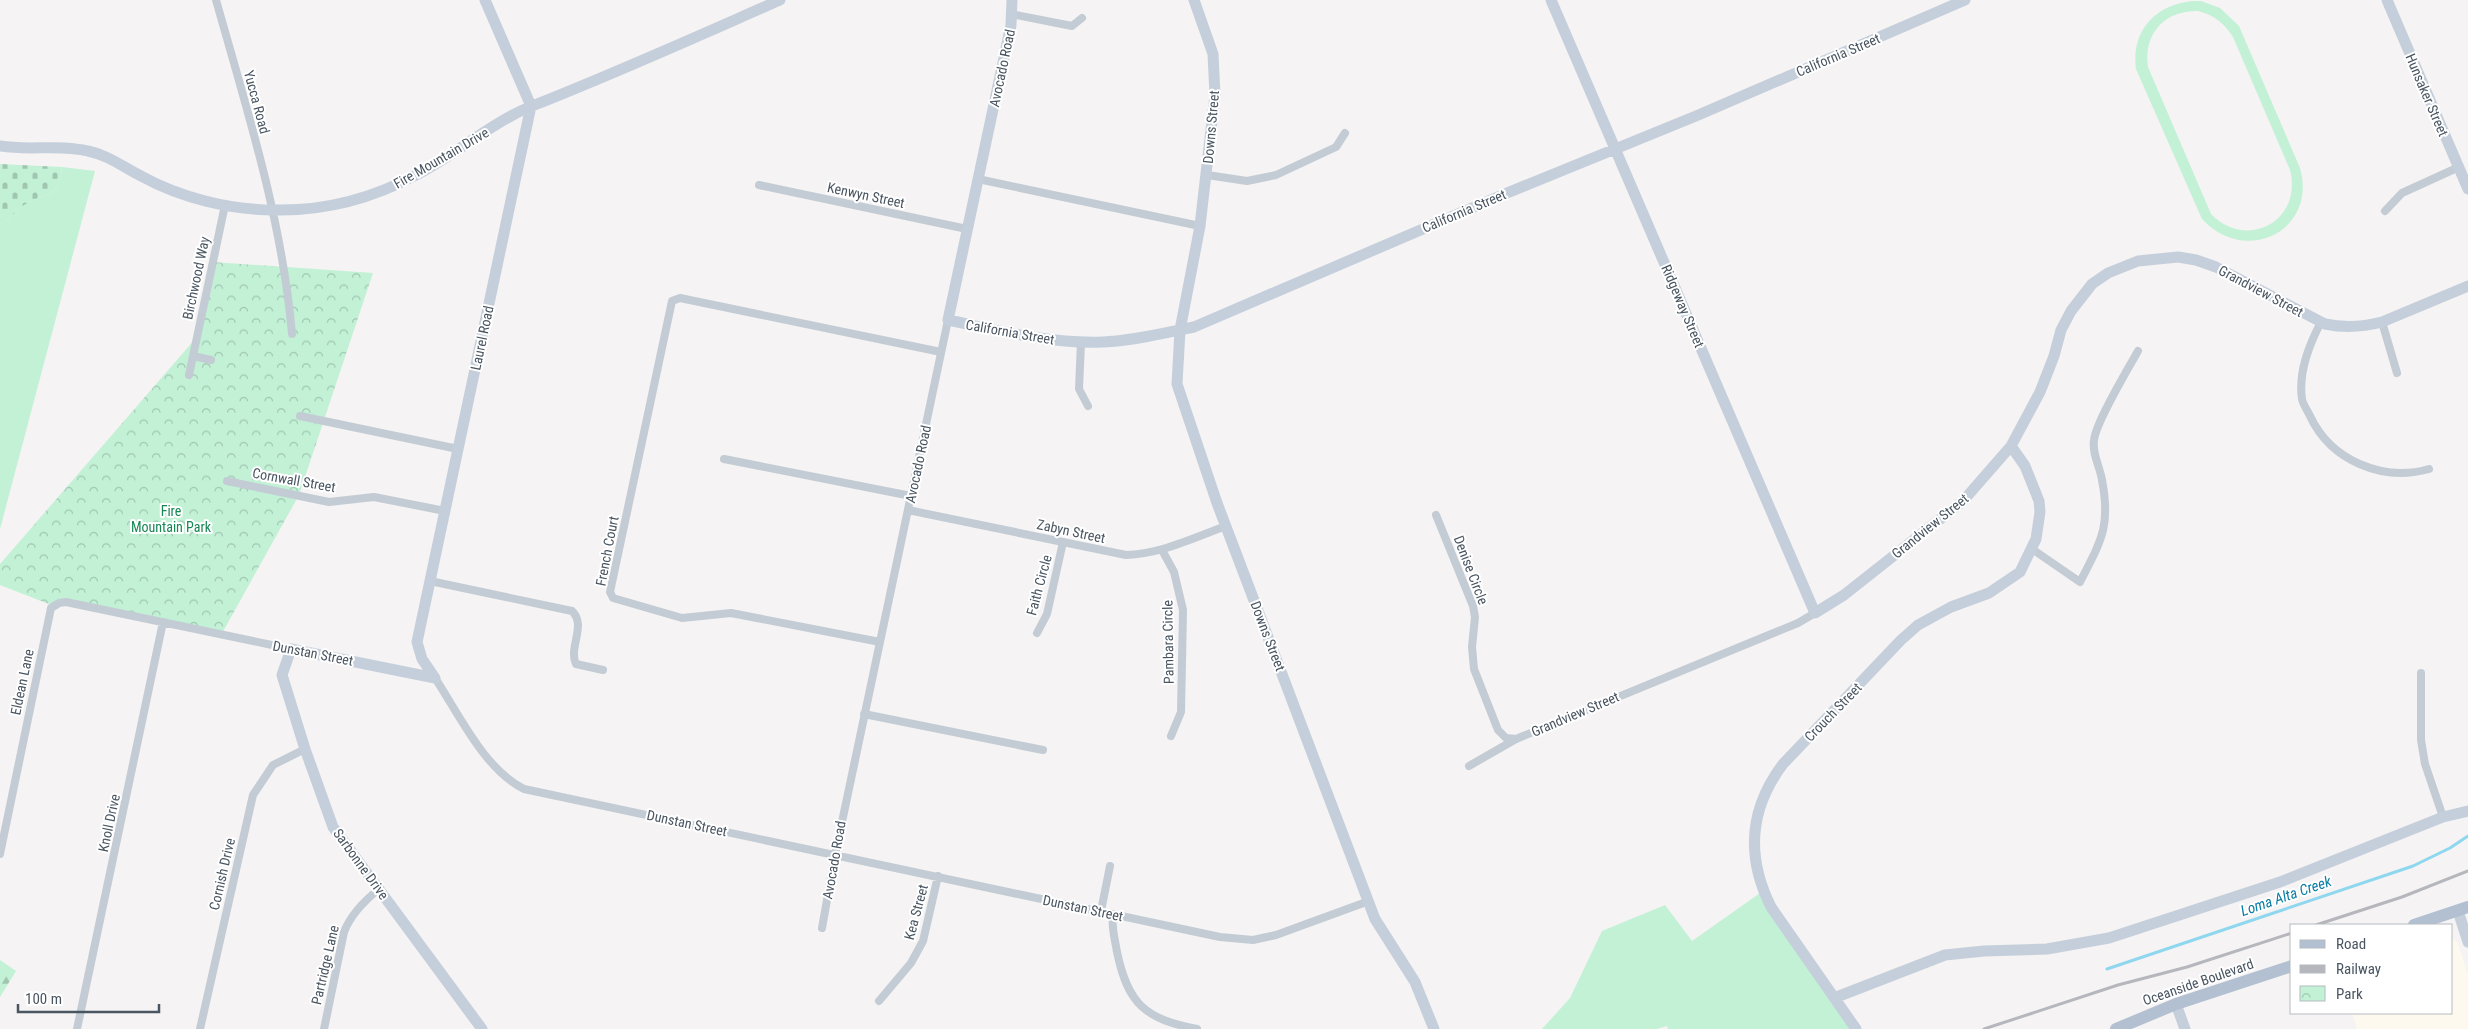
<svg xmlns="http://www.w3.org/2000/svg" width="2468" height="1029" viewBox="0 0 2468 1029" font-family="'Roboto Condensed',sans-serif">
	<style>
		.commercial { fill: #fdf9ee }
		.grass { fill: #c2f1d6; fill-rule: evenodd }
		.forest { fill: url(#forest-firs) }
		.cemetery { fill: url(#cemetery-stones) }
		.park { fill: url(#park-crowns) }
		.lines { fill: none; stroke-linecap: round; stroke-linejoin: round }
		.stream { stroke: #8ed7ef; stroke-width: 3 }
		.street { stroke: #c3ccd4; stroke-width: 8 }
		.secondary { stroke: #c5cfdb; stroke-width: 11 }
		.primary { stroke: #b2c0d1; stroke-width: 12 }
		.rail { stroke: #b5b7bd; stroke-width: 3 }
		.labels { text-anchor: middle; stroke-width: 4; stroke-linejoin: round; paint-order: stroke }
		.street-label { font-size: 14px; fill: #495561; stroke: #fff }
		.park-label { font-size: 14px; fill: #168653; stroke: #fff }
		.water-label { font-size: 15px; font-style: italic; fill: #0a7da4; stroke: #fff }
	</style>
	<defs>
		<pattern id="forest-firs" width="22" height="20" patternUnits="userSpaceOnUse" patternTransform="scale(1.25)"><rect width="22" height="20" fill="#c2f1d6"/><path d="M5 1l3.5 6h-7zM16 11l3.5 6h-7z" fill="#a0c6b1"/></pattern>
		<pattern id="cemetery-stones" width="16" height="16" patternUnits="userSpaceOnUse" patternTransform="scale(1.25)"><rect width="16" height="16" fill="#c2f1d6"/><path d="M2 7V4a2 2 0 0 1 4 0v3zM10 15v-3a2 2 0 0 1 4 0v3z" fill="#a0c6b1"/></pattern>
		<pattern id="park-crowns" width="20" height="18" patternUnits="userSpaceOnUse" patternTransform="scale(1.25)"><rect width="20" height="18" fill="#c2f1d6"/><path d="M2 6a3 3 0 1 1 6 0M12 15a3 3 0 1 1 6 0" fill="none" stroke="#a0c6b1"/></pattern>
	</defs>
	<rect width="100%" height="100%" fill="#f5f3f3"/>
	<path class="commercial" d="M2452 938 2458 943 2468 975V1029H2357L2352 1013H2452Z"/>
	<path class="grass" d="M2192 1H2201L2220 8 2239 26 2300 168C2318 231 2245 266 2202 219L2136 69C2131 31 2155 5 2192 1ZM2198 11C2214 15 2224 23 2233 37L2290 170C2303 221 2247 251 2211 214L2148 67C2143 34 2165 10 2198 11Z
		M62 167 95 171 0 529V225C8 219 16 211 24 205 47 191 58 200 62 167Z
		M1763 891 1855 1029H1668L1667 1026 1657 1029H1542L1570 998 1602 931 1665 905 1692 941Z"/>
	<path class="forest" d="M0 960 16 971 0 997Z"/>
	<path class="cemetery" d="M0 164 62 167C58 200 47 191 24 205 16 211 8 219 0 225Z"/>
	<path class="park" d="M212 262 373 273 299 495 221 635 63 602 54 606 0 585V564L196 338Z"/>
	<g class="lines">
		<path class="stream" d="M2107 969 2413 866 2450 848 2468 836"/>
		<path class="street" d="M216 0C247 110 282 219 292 334
			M1011 14 1072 26 1082 18
			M1207 175 1247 181 1276 175 1336 147 1345 133
			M978 179 1200 226
			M759 185 967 229
			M2385 211 2402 193 2459 167
			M2321 322C2309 345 2298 372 2302 399 2303 405 2308 411 2310 416 2331 461 2383 482 2429 469
			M2382 322 2397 373
			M1081 342 1079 389 1088 406
			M193 356 211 360
			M189 375 225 205
			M300 416 458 449
			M724 459 911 496
			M227 481 329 502 374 497 445 511
			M908 510 1126 555C1161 554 1193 538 1226 526
			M1436 515 1473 606 1475 617 1472 647 1474 669 1498 730 1506 738 1516 739
			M2032 549 2080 582C2101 541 2111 527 2102 480 2100 467 2092 454 2094 440 2096 422 2128 369 2138 351
			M1162 550 1174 572 1183 610 1181 712 1171 736
			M430 581 572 611C587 625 568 648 576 664L603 670
			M1037 633 1047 614 1063 542
			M880 642 731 613 682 618 613 598 610 592 672 301 680 298 941 352
			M2421 673V740L2425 764 2443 817
			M435 678C459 714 484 769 524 789L1220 937 1253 940 1276 935 1369 901
			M864 714 1043 750
			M1469 766 1516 739 1798 623 1815 613
			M0 854 51 608 59 603 66 602 291 649
			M1101 911 1110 866
			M1113 914C1111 927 1115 939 1117 952 1128 1005 1146 1019 1197 1029
			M822 928 835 855 948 320
			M879 1001 911 963 923 941 938 876
			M77 1029 163 622
			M200 1029 253 795 273 765 305 749
			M324 1029 344 932C351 914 364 901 379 889"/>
		<path class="secondary" d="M1012 0 1011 25 948 320C1000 331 1050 344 1103 342 1133 341 1164 333 1194 327L1507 193 1696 116 1965 0
			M1194 0 1213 54 1215 95 1200 226 1180 330 1177 384 1217 503 1375 919 1415 982 1434 1029
			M1551 0 1815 613 1844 595 1963 501 2011 446 2040 392 2054 356 2061 330 2071 311 2092 284 2108 273 2138 261 2178 257 2196 260 2216 267 2325 324C2344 328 2363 327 2382 322L2468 286
			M2387 0 2468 189
			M0 146C29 151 59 144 88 151 108 155 123 167 141 176 181 198 230 210 275 210 324 211 373 198 416 175 456 155 490 123 532 106 616 73 698 36 780 0
			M435 678 422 659 417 642 531 106 485 0
			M435 678 291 649 282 675 305 749 333 827 482 1029
			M2458 911 2468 942
			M1834 998 1945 955 1984 951 2047 949 2109 938 2280 882 2443 817 2468 811
			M2176 1004 2185 1029
			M1856 1029 1771 907C1746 857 1749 809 1783 764L1901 640 1918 625 1951 607 1989 593 2020 572 2036 539 2040 512 2039 501 2025 466 2011 446"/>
		<path class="primary" d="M2414 925 2468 907
			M2116 1029 2176 1004 2292 966"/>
		<path class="rail" d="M2316 925 2402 897 2468 871
			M1984 1029 2118 985 2187 967 2292 933"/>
	</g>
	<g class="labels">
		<g class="street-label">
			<text transform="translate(1838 55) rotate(-23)" y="5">California Street</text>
			<text transform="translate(1002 68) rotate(-78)" y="5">Avocado Road</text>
			<text transform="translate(2427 95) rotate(67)" y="5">Hunsaker Street</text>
			<text transform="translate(257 102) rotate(75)" y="5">Yucca Road</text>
			<text transform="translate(1211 127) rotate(-85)" y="5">Downs Street</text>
			<text transform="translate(441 158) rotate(-30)" y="5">Fire Mountain Drive</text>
			<text transform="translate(866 195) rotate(12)" y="5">Kenwyn Street</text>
			<text transform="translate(1464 211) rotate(-23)" y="5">California Street</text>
			<text transform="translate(196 278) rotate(-78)" y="5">Birchwood Way</text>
			<text transform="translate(2261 291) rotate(28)" y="5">Grandview Street</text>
			<text transform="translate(1683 306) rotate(67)" y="5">Ridgeway Street</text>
			<text transform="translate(1010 332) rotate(10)" y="5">California Street</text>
			<text transform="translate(482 338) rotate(-78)" y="5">Laurel Road</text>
			<text transform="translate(918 464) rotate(-78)" y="5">Avocado Road</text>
			<text transform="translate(294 480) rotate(10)" y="5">Cornwall Street</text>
			<text transform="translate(1930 526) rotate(-39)" y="5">Grandview Street</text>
			<text transform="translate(1071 531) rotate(12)" y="5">Zabyn Street</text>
			<text transform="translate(607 551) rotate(-79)" y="5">French Court</text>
			<text transform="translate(1471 570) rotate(69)" y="5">Denise Circle</text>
			<text transform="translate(1039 585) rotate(-75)" y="5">Faith Circle</text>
			<text transform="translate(1268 636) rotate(69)" y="5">Downs Street</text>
			<text transform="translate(1168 642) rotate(-91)" y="5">Pambara Circle</text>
			<text transform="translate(313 653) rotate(11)" y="5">Dunstan Street</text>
			<text transform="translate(22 682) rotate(-78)" y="5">Eldean Lane</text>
			<text transform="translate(1833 712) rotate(-46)" y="5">Crouch Street</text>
			<text transform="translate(1575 714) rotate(-23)" y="5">Grandview Street</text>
			<text transform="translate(109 823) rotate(-78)" y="5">Knoll Drive</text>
			<text transform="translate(687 823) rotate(12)" y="5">Dunstan Street</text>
			<text transform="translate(834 860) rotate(-80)" y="5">Avocado Road</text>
			<text transform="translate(361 864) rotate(54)" y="5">Sarbonne Drive</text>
			<text transform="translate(222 874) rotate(-77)" y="5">Cornish Drive</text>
			<text transform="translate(1083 908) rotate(12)" y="5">Dunstan Street</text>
			<text transform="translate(916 912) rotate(-75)" y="5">Kea Street</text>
			<text transform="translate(325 965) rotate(-77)" y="5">Partridge Lane</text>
			<text transform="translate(2198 982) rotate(-19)" y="5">Oceanside Boulevard</text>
		</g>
		<g class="park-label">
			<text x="171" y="516">Fire<tspan x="171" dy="16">Mountain Park</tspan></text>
		</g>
		<g class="water-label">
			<text transform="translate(2286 896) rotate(-19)" y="5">Loma Alta Creek</text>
		</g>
	</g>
	<rect x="2290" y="924" width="162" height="90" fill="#ffffff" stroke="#b6bbc0"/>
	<rect x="2300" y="940" width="25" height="8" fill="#b2c0d1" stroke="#b6bbc0"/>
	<text x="2336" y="949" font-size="15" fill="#495561">Road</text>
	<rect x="2300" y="965" width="25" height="8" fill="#b5b7bd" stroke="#b6bbc0"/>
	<text x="2336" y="974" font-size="15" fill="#495561">Railway</text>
	<rect x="2300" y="986" width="25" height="15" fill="url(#park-crowns)" stroke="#b6bbc0"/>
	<text x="2336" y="999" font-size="15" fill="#495561">Park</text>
	<path d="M18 1004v8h141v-8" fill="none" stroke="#495561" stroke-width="2.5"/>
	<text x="25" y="1004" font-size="15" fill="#495561" stroke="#ffffff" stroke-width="4" paint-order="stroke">100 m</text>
</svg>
